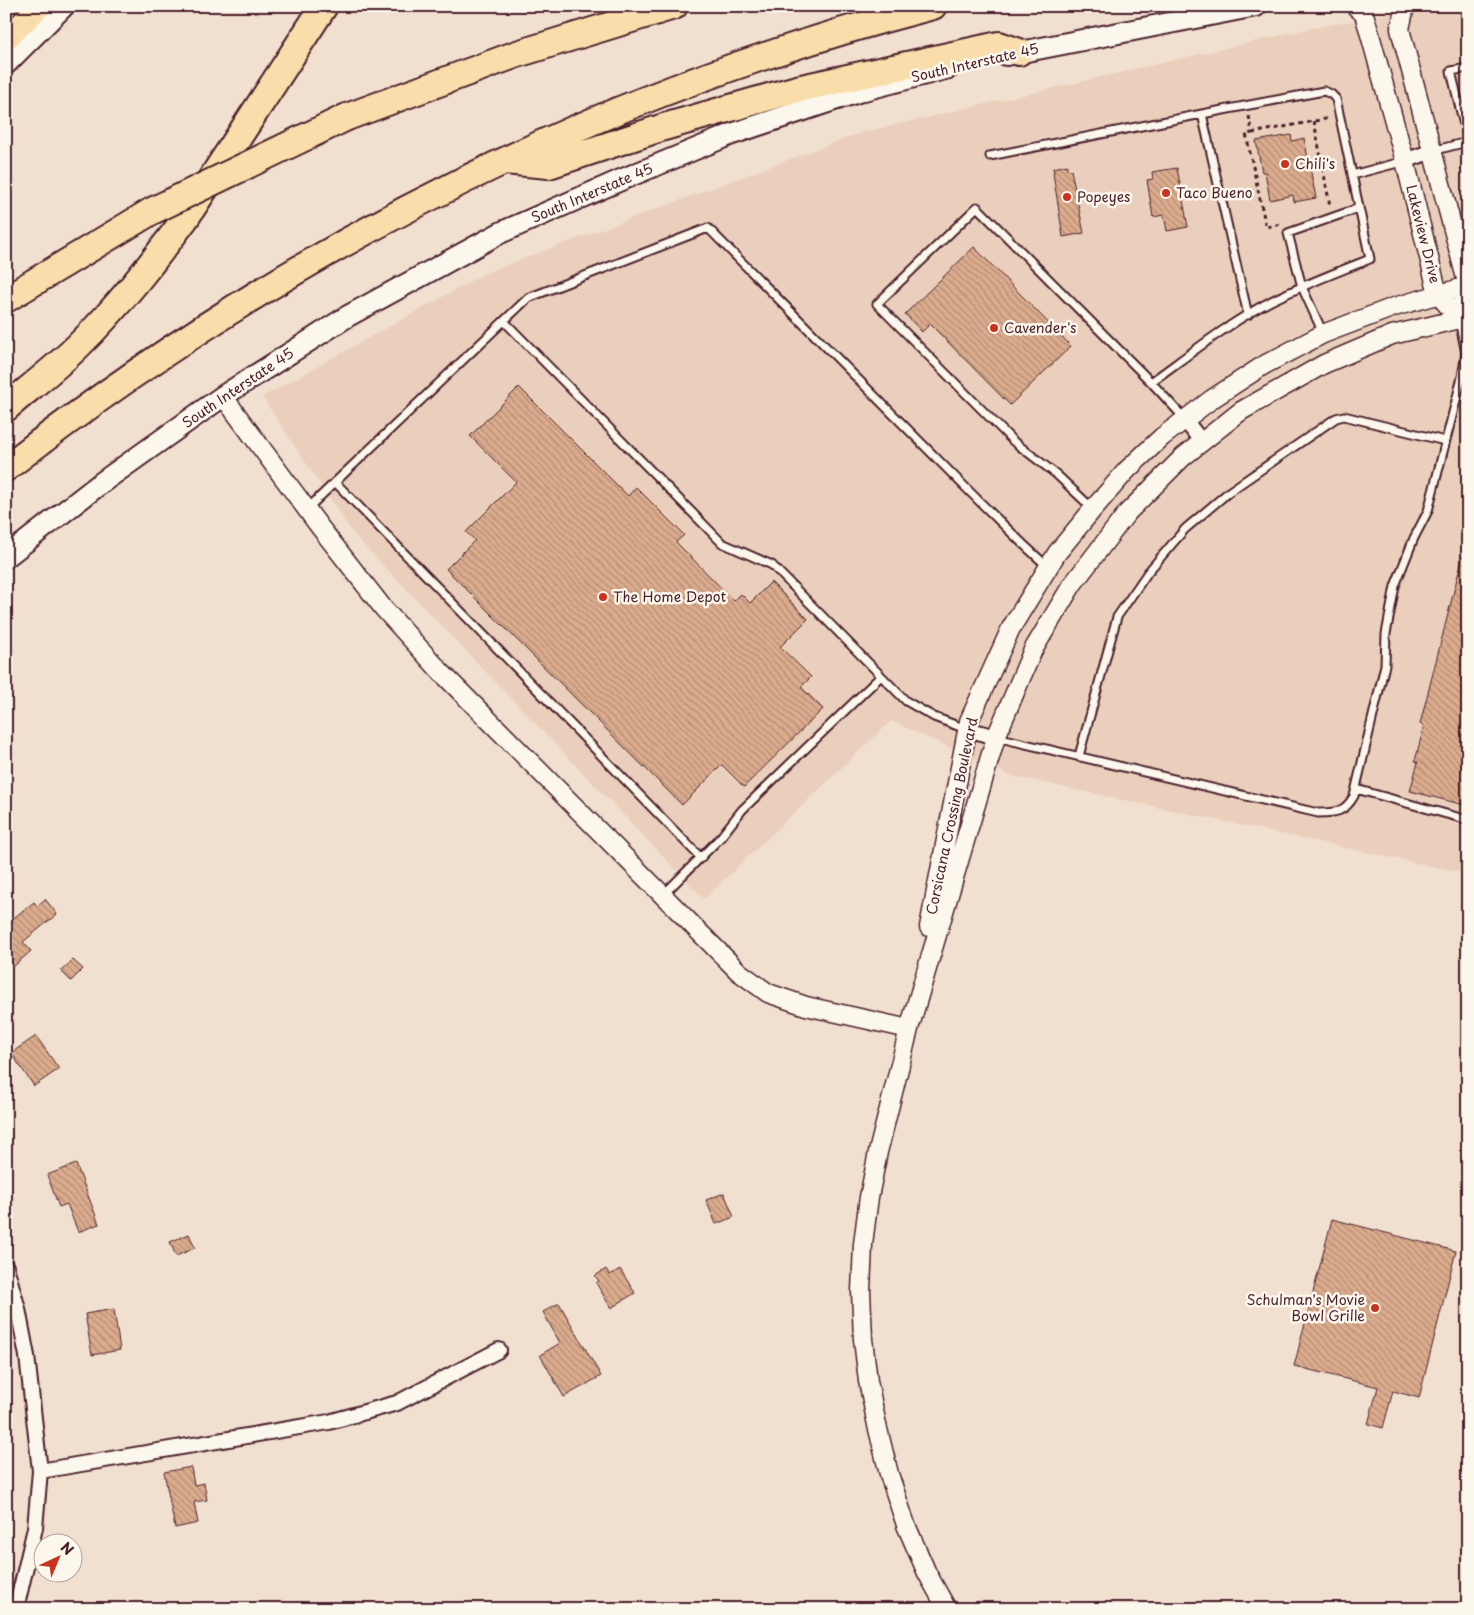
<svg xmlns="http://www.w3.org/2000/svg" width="1474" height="1615" viewBox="0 0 1474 1615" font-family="'Playpen Sans',sans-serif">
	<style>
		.built { fill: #ead0bc }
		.building { fill: url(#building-back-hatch); stroke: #4a1f2b }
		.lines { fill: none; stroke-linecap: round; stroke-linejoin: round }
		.service-casing { stroke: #4a1f2b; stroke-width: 11 }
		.minor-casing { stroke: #4a1f2b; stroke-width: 18 }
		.tertiary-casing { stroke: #4a1f2b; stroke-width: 21 }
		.secondary-casing { stroke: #4a1f2b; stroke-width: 24 }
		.primary-casing { stroke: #4a1f2b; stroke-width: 26 }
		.motorway-casing { stroke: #4a1f2b; stroke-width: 30 }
		.path { stroke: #4a1f2b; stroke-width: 3; stroke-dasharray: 4 4; stroke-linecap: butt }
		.service { stroke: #fbf7ec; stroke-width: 7 }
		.minor { stroke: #fbf7ec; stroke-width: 14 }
		.tertiary { stroke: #fbf7ec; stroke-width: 18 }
		.secondary { stroke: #fbf7ec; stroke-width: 20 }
		.primary { stroke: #f9deab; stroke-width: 22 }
		.motorway { stroke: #f9deab; stroke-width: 26 }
		.motorway-bridge-casing { stroke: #4a1f2b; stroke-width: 30; stroke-linecap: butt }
		.motorway-bridge { stroke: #f9deab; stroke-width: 26 }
		.poi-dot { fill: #c8321e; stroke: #fbf7ec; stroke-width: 2 }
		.labels { text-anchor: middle; stroke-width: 5; stroke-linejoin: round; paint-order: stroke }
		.street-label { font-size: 14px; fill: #4a1f2b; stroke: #fbf7ec }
		.poi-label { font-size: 14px; fill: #4a1f2b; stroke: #fbf7ec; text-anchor: start }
	</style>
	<defs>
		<pattern id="building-back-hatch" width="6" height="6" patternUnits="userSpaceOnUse" patternTransform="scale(1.25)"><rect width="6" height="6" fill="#dbac8d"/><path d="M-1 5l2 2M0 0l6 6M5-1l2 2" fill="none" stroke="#b48b73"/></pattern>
	</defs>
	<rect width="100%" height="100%" fill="#f1e0d0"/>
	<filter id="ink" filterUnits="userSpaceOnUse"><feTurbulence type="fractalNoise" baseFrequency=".02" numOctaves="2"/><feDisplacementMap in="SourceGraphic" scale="10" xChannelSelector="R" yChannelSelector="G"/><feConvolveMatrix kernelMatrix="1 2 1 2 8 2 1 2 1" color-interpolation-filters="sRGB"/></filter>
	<g filter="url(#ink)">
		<path class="built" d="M1428 6H1468V874L1011 776 891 721 704 899 354 535 262 397 487 272 860 133 1303 30Z"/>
		<path class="building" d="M1291 135 1292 141 1304 138 1316 198 1294 202 1293 195 1270 200 1265 172H1262L1256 141Z
			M1067 165V169L1071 170 1084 233 1063 237 1053 173H1054L1053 168Z
			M1177 168 1188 227 1167 231 1164 215 1153 217 1147 180 1153 179 1152 172Z
			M974 247 1071 346 1010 405 930 324 922 332 905 314Z
			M519 387 628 496 636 487 684 535 676 542 734 601 741 594 750 603 771 582 808 619 780 647 811 677 801 687 823 709 744 787 722 765 682 805 446 569 475 540 466 532 516 482 470 436Z
			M1463 555 1468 556V806L1410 791 1418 762 1415 761 1424 726 1420 724Z
			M45 899 57 914 23 942 31 951 14 966 6 956V924L34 902 37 906Z
			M73 960 83 969 71 981 61 971Z
			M36 1036 59 1069 34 1086 11 1053Z
			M76 1164 99 1224 78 1232 67 1204 59 1207 47 1175Z
			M724 1193 734 1217 716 1224 706 1200Z
			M1332 1219 1456 1251 1419 1398 1393 1391 1383 1428 1368 1424 1378 1387 1294 1366Z
			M189 1234 195 1248 176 1256 170 1242Z
			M606 1269 610 1275 620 1269 635 1293 611 1308 596 1283 599 1281 595 1276Z
			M559 1303 601 1376 564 1397 540 1355 560 1343 543 1312Z
			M114 1309 120 1350 92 1355 85 1314Z
			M191 1467 194 1485 204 1483 207 1500 194 1502 198 1523 175 1528 164 1472Z"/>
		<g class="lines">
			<g class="service-casing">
				<path id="service" d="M1468 68 1451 71 1468 142
					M1432 151 1467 142
					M990 156 1202 114 1248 315
					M1352 175 1405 161
					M504 321 722 543 772 565 906 701 934 717 966 729
					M1323 333 1302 287 1288 233 1359 208
					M1151 382C1190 354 1229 323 1271 301 1303 285 1337 272 1370 259L1336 99 1331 94 1324 91 1202 114
					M335 482 701 858
					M1092 508 1056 474 1013 441 877 304 977 207 1151 382 1185 419
					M307 509 528 298 708 228 980 502 1023 544 1048 567
					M996 737 1318 813C1336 813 1345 812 1354 796L1385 665 1386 634 1395 586 1414 538 1428 511 1462 377 1466 353 1459 320
					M1079 756 1117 617 1148 572 1185 529 1230 491 1336 418 1344 416 1445 441
					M1356 789 1468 820
					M663 895 720 838 742 810 881 676"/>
			</g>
			<g class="minor-casing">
				<path id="minor" d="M1405 161 1432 151
					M1185 420 1202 442
					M967 729 996 737
					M6 1267 18 1309 27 1356 40 1471 35 1528 16 1609
					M40 1471 329 1422 397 1403 499 1350"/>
			</g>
			<g class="tertiary-casing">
				<path id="tertiary" d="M1355 6 1364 14 1369 31 1405 161 1438 294 1459 319
					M1405 6 1400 29 1468 286 1459 319
					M223 396 319 526 384 609 442 673 739 972 768 993 806 1006 909 1029
					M929 927 969 721 1011 628 1057 553 1093 509 1127 470 1162 437 1212 399 1264 365 1323 334 1394 307 1468 286
					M947 1609 927 1573 906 1525 889 1474 877 1425 868 1381 863 1339 861 1291 863 1244 869 1197 878 1152 909 1029 996 737 1033 650 1072 585 1127 513 1183 457 1241 411 1324 364 1392 335 1468 317"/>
			</g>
			<g class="secondary-casing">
				<path id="secondary" d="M1006 55 1256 6
					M6 64 64 6
					M6 557 101 483 223 396 348 316 500 233 623 179 732 134 864 90 949 68"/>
			</g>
			<g class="primary-casing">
				<path id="primary" d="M6 39 40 6"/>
			</g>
			<g class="motorway-casing">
				<path id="motorway" d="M347 117 517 54 674 6
					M504 161 549 165 664 127 797 89 999 45 1019 52
					M6 299 152 211
					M6 408C30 387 56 368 79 345 118 307 152 263 185 219L324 6
					M6 468C283 253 593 94 933 6"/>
			</g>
			<path class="path" d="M1249 116 1252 133 1246 134 1266 227 1282 224
				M1314 121 1330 206
				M1252 133 1330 118"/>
			<use href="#service" class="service"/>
			<use href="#minor" class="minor"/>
			<use href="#tertiary" class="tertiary"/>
			<use href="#secondary" class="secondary"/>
			<use href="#primary" class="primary"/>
			<use href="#motorway" class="motorway"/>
			<g class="motorway-bridge-casing">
				<path id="motorway-bridge" d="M152 211 347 117"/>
			</g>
			<use href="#motorway-bridge" class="motorway-bridge"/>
		</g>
	</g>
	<g class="poi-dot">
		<circle cx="1285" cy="164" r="5"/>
		<circle cx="1166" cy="193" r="5"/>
		<circle cx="1067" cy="197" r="5"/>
		<circle cx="994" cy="328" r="5"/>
		<circle cx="603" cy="597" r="5"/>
		<circle cx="1375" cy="1308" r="5"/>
	</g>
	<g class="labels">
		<g class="street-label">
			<text transform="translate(975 63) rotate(-13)" y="5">South Interstate 45</text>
			<text transform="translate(592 193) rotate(-23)" y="5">South Interstate 45</text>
			<text transform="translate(1423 234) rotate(76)" y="5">Lakeview Drive</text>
			<text transform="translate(238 388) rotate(-34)" y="5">South Interstate 45</text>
			<text transform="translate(952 816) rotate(-78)" y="5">Corsicana Crossing Boulevard</text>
		</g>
		<g class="poi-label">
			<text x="1295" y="169">Chili's</text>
			<text x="1176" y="198">Taco Bueno</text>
			<text x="1077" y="202">Popeyes</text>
			<text x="1004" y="333">Cavender's</text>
			<text x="613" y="602">The Home Depot</text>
			<text x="1365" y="1305" text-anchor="end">Schulman's Movie<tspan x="1365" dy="16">Bowl Grille</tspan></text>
		</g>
	</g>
	<rect width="1474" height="1615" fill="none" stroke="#fbf7ec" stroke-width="25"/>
	<rect x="12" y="12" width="1449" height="1590" fill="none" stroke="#4a1f2b" stroke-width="2" filter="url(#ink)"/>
	<g transform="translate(58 1558) rotate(44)"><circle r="24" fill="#fbf7ec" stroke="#b4a19f"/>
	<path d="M0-4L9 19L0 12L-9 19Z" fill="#c8321e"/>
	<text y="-8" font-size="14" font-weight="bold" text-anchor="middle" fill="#4a1f2b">N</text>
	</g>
</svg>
